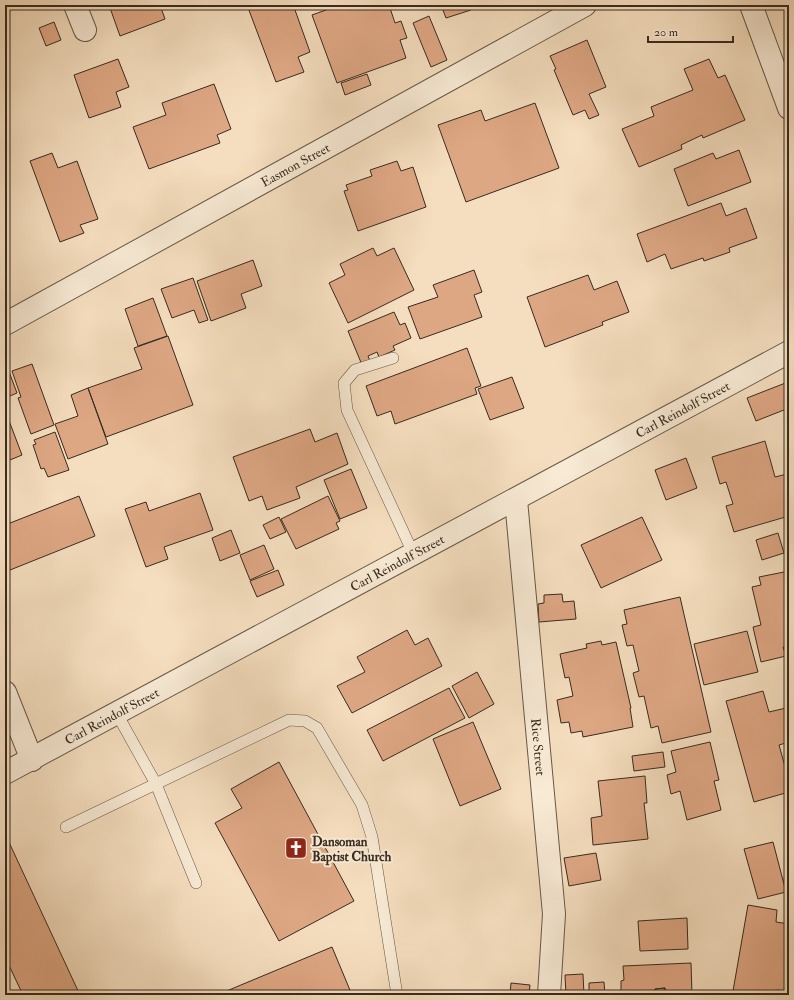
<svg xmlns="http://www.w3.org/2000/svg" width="794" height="1000" viewBox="0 0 794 1000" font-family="'IM FELL Double Pica',serif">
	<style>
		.building { fill: #dea784; stroke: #382b1f }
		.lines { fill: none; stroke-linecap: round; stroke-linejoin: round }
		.service-casing { stroke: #675847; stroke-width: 12 }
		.minor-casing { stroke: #675847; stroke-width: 24 }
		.service { stroke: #f8ead5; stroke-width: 11 }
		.minor { stroke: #f8ead5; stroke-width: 22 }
		.labels { text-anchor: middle; stroke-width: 4; stroke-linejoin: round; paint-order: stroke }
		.street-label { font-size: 13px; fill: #382b1f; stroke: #f8ead5 }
		.poi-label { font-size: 13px; font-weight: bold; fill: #382b1f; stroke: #f8ead5; text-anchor: start }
	</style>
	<rect width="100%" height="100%" fill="#f5debf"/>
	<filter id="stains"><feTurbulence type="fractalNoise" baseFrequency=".005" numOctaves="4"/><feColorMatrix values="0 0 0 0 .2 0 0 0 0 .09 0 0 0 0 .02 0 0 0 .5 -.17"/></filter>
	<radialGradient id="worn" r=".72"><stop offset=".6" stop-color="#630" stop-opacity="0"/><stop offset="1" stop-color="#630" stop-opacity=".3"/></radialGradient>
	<path class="building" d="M109 5H160L165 19 120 36Z
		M247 5H308L295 10 310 52 298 57 304 72 276 82Z
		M340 5H389L395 23 401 21 407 38 400 40 406 58 337 83 312 15Z
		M441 5H469L471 10 446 18Z
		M429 16 447 60 431 67 413 23Z
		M54 22 61 40 46 46 39 28Z
		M587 40 606 87 589 94 599 115 589 119 585 110 573 115 554 70 556 69 550 56Z
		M118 59 129 87 116 92 121 107 89 118 74 75Z
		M709 59 718 78 725 75 745 120 703 138 702 135 681 145 682 149 639 167 622 129 654 116 651 107 693 90 684 69Z
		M367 74 371 85 345 95 341 83Z
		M214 84 231 129 217 135 220 143 149 169 133 127 166 115 162 103Z
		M535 103 559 168 466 202 438 125 481 110 485 121Z
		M739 150 751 182 688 206 674 169 713 153 716 159Z
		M52 153 58 168 77 161 98 219 80 225 84 233 60 242 30 161Z
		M397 161 401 171 413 167 426 207 358 231 344 191 348 190 346 185 372 176 370 170Z
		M721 203 726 216 746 208 757 238 729 248 730 252 704 261 703 258 671 269 665 254 647 262 637 234Z
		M373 248 377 256 394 248 414 290 348 323 329 283 345 275 340 264Z
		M253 260 262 286 241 294 246 308 211 321 197 281Z
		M474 270 482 292 474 295 482 317 420 339 408 307 438 297 433 285Z
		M588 275 594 290 617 281 629 312 602 322 603 325 545 347 527 297Z
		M193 278 208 320 199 323 194 310 172 318 161 289Z
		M153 298 167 336 138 346 125 309Z
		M394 312 400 325 405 323 411 338 393 346 395 350 379 357 377 352 368 356 370 361 362 365 348 331Z
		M168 336 193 405 106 437 88 388 142 369 134 348Z
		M467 348 481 386 475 388 477 394 395 424 391 411 377 416 366 386Z
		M5 361 17 393 5 398Z
		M32 364 54 425 31 434 18 398 21 397 12 371Z
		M512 377 524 408 490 420 478 389Z
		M788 382 789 408 756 421 747 398Z
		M88 388 108 444 68 459 55 424 78 416 71 395Z
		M5 410 22 455 5 462Z
		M310 429 315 442 337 433 348 464 296 487 300 498 267 510 262 496 249 501 233 457Z
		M55 432 69 470 48 477 44 468 41 469 33 445 36 444 34 440Z
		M765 441 775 477 787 474 789 481V516L734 532 726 506 733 504 726 482 720 484 712 457Z
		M686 458 697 488 666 500 655 470Z
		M351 469 367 508 340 519 324 480Z
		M200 493 213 530 164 547 168 559 146 567 125 509 146 502 149 511Z
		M79 496 95 536 5 572V525Z
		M328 496 340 521 336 523 339 529 296 549 281 519Z
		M279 517 286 532 270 539 263 525Z
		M642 517 662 560 601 588 581 545Z
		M231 530 240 553 220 561 212 538Z
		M778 533 784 553 762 560 756 540Z
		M264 545 274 569 250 580 240 555Z
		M278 570 284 585 257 597 250 581Z
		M789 571V645L783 647 786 656 761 662 753 627 761 625 752 587 761 585 759 577Z
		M562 594 563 602 574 601 576 619 539 622 538 604 544 603V595Z
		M680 597 711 732 662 743 658 726 651 728 644 696 639 697 633 673 639 671 633 645 627 646 622 625 627 624 624 610Z
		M407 630 415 645 428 638 442 666 352 713 337 686 365 672 357 657Z
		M747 631 758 672 704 685 694 644Z
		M601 641 602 645 616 642 631 708H630L633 727 583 737 582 731 571 733 569 722 561 723 557 700 573 696 569 677 565 678 560 654 587 648 586 644Z
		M477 672 494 704 469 718 452 686Z
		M449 688 465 718 383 761 367 730Z
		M763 691 769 712 786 708 789 720V742L779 745 789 781V792L754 802 726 701Z
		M473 722 501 789 460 806 433 739Z
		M710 742 719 780 714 781 721 810 687 820 680 791 671 794 667 775 676 772 671 751Z
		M663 752 665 767 634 771 632 756Z
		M279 762 354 901 279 941 215 823 242 808 231 789Z
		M645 776 647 803H644L648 839 593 845 591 818 602 816 598 781Z
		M7 838 80 995H23L5 957V839Z
		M773 842 786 892 758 899 744 849Z
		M596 853 601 880 569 886 564 858Z
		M787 856 789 857V882L784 881Z
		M748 905 777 910 776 922 789 924 788 992 777 990 776 995H758L733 991Z
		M687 918 688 949 640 951 638 921Z
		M332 947 352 995H217Z
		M691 963 692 995H665V988L655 989V995H621V981L624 980 623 966Z
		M583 974 584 995H566L565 975Z
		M604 982 605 995H589V983Z
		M511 983 530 985 529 995H510Z
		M665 988V995H655V989Z"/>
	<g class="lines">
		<g class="service-casing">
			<path id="service" d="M393 358 355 370 344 383 347 410 414 555
				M117 714 156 784 196 883
				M66 827 289 720 305 721 317 728 362 805 372 837 397 995"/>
		</g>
		<g class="minor-casing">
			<g id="minor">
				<path d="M75 5 85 30"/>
				<path d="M751 5 789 108"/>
				<path id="s1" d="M5 324 585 5"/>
				<path id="s2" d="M516 500 554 914 549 995"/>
				<path d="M5 692 32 760"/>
				<path id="s3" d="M5 773 789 352"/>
			</g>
		</g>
		<use href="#service" class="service"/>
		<use href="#minor" class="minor"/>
	</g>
	<defs>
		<g id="church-square" transform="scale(1.15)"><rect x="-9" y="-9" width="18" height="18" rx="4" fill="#8f2418" stroke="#f8ead5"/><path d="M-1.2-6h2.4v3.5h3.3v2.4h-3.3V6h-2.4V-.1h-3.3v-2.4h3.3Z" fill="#fff"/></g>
	</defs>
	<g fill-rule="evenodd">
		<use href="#church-square" x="296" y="848"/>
	</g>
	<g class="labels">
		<g class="street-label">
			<text dy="5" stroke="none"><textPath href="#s1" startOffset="331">Easmon Street</textPath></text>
			<text dy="5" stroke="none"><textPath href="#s3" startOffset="769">Carl Reindolf Street</textPath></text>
			<text dy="5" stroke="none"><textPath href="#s3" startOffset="445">Carl Reindolf Street</textPath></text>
			<text dy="5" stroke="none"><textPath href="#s3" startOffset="121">Carl Reindolf Street</textPath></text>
			<text dy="5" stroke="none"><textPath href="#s2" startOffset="248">Rice Street</textPath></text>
		</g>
		<g class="poi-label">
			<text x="312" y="846">Dansoman<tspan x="312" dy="15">Baptist Church</tspan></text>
		</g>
	</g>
	<rect width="794" height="1000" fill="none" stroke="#f5debf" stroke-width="20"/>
	<rect x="6" y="6" width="782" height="988" fill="none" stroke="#382b1f" stroke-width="2"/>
	<rect x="10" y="10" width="774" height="980" fill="none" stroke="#382b1f"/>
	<path d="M648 36v6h85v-6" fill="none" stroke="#382b1f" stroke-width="2"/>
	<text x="654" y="36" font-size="12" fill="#382b1f" stroke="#f8ead5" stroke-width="3" paint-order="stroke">20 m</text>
	<rect width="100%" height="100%" filter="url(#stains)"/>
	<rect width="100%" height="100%" fill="url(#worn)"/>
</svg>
